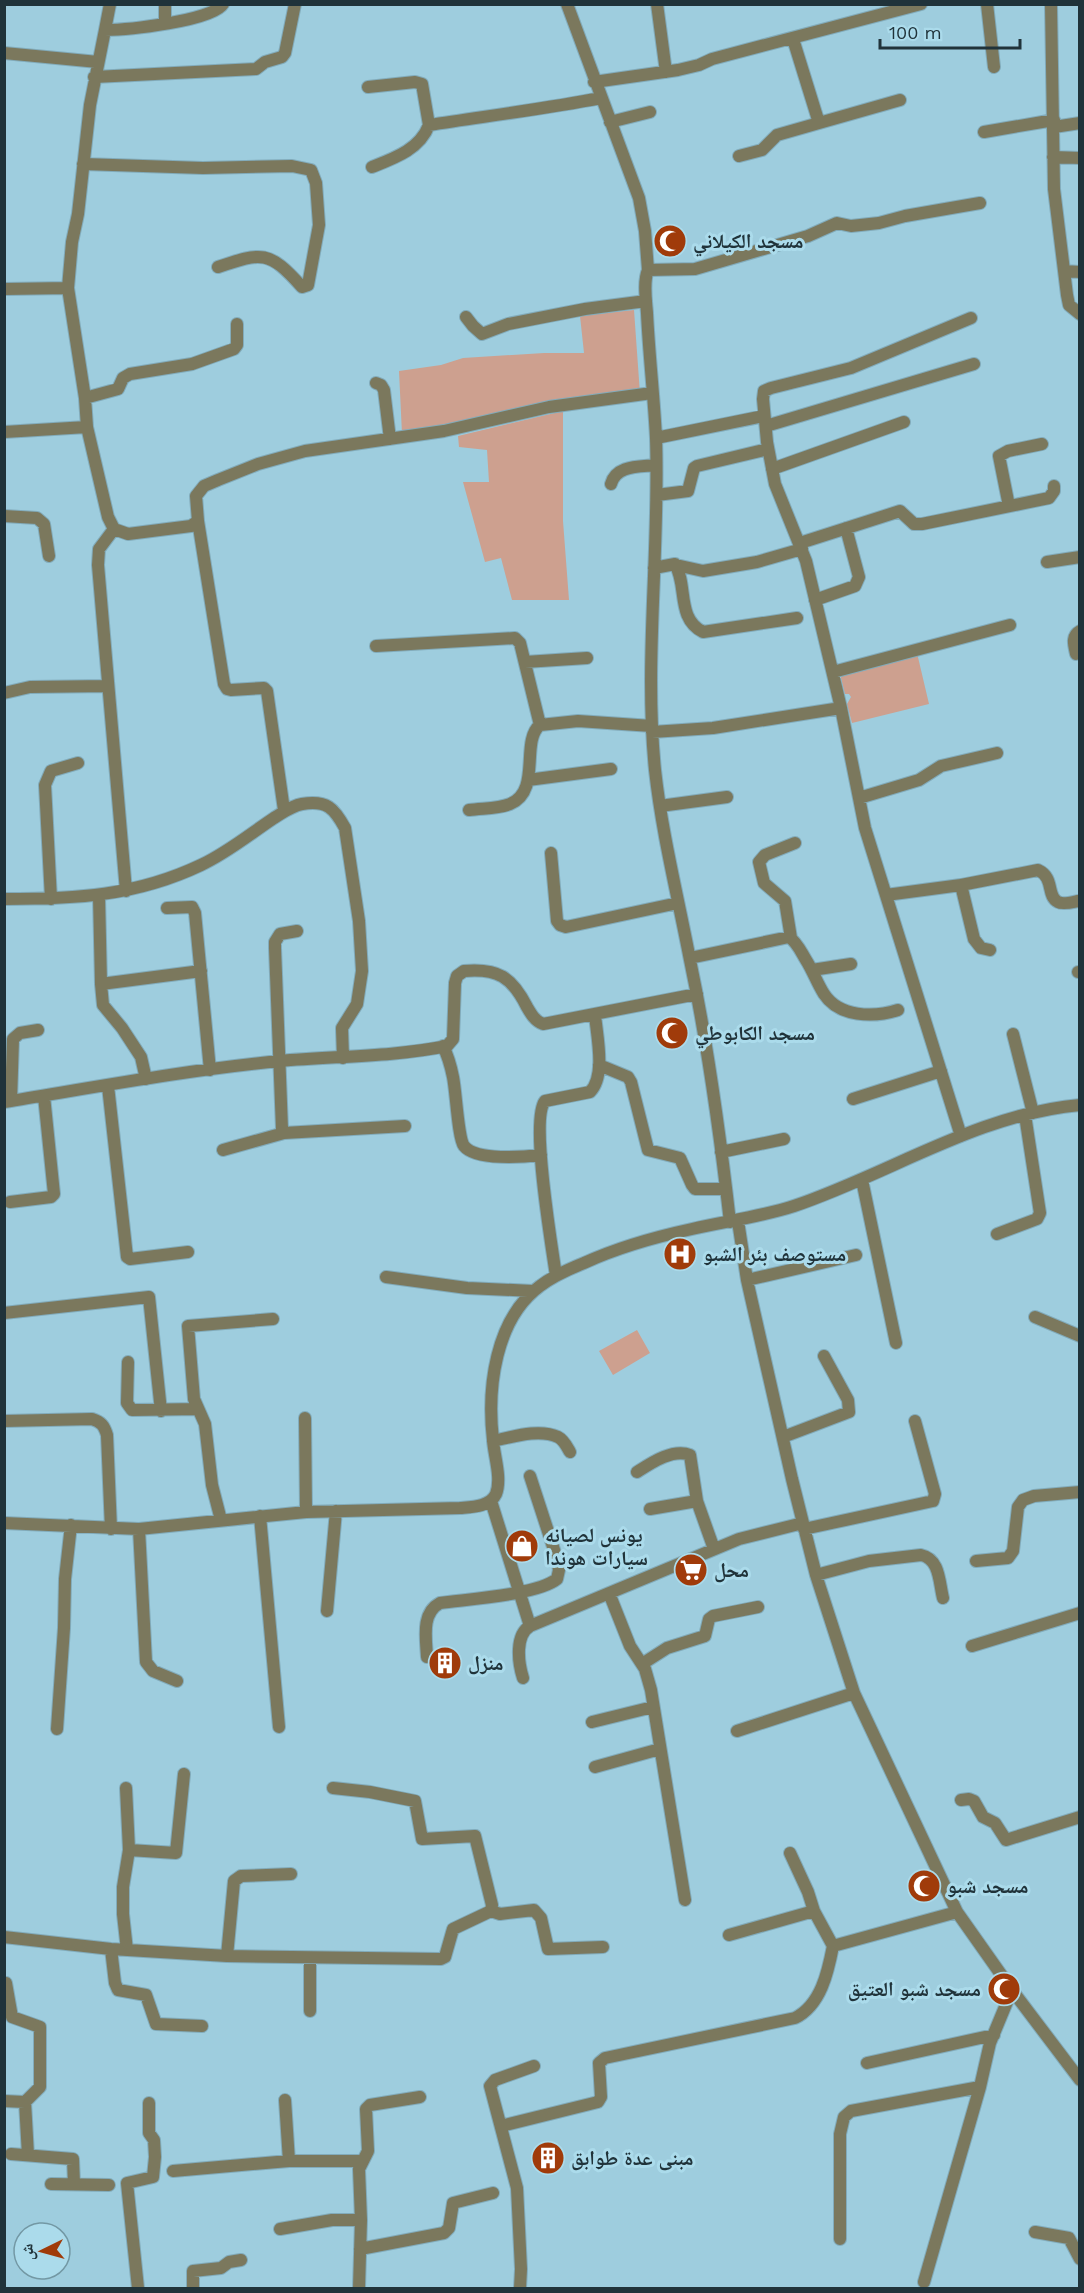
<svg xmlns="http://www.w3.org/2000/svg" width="1084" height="2293" viewBox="0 0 1084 2293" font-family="'Work Sans','Noto Naskh Arabic',sans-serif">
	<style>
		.green { fill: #cda08f }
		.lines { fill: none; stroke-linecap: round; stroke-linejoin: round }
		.street-casing { stroke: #82abba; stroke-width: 14 }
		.street { stroke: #7b785d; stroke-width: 12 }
		.labels { text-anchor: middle; stroke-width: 6; stroke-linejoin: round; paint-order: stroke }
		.poi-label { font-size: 20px; font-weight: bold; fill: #20333a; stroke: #abdbeb; text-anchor: start }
	</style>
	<rect width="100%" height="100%" fill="#9ecdde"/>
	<path class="green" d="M634 310 640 394 402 434 399 371 441 365 463 358 544 353H584L580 316Z
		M563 411V521L569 600H512L501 558 485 562 463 482H489L487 450 459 447 458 436Z
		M917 653 929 704 852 723 847 704 851 697 849 694H845L840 674Z
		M637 1330 650 1353 613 1375 599 1351Z"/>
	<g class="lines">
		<g class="street-casing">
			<path id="street" d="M223 4C213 21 126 30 105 30L90 105 78 214 72 242 68 288 85 398 87 427 108 517 114 529 128 534 191 526 198 521 196 496 204 486 218 480 258 464 305 451 444 431 549 407 652 393
				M567 4 639 198 645 231 648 270C643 282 646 300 647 313 649 355 654 397 656 438 660 549 644 660 655 770 662 834 678 897 690 960 708 1046 720 1134 730 1222
				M657 4 666 72
				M987 4 994 67
				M1051 4 1054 189 1067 295 1069 305 1080 314
				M165 23V4
				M105 30 110 4
				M793 39 819 123 900 100
				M4 53 98 62
				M94 77 256 69 265 62 282 57 285 53 295 4
				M594 82 678 70 699 65 712 59 921 4
				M368 87 415 82 422 84 429 125C487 116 544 109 601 98
				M610 122 650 112
				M1054 127 1080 123
				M984 132 1054 120
				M739 156 762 150 777 135 819 123
				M1053 157 1080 158
				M83 164 203 168 292 166 311 170 316 183 319 225 308 285 302 287C269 250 262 252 218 267
				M372 167C395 158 420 149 429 125
				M648 270 695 269 808 236 837 223 851 226 879 223 905 216 980 203
				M1064 271 1080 272
				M4 289 68 288
				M466 317 473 326 482 334 508 324 585 309 646 301
				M376 383 381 385 384 390 390 439
				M85 398 118 389 123 378 130 374 192 364 234 349 237 345V324
				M766 426 974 364
				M4 432 87 427
				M656 438 764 416
				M772 469 904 422
				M611 484C616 465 639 467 656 465
				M657 495 688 491 694 468 697 466 768 449
				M1009 506 999 456 1008 451 1042 444
				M4 516 37 518 44 524 49 556
				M198 521 224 684 227 689 231 690 264 688 267 691 284 810
				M114 529 99 549 98 565 126 891
				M800 543 900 511 914 524H922L1049 498 1054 491V486
				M1047 562 1080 557
				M676 565 703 571 757 562 802 549
				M654 568 675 564C688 586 676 618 703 632L797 618
				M815 600 855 586 859 577 846 528
				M376 646 515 638 520 643 540 725 578 721 652 726
				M1076 654C1074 645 1071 636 1080 631
				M525 662 587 658
				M833 672 1010 625
				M4 693 30 687 108 686
				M652 732 713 728 841 708
				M528 780 611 769
				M859 798 919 780 941 766 997 753
				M660 806 727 797
				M469 810C482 808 498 809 510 804 542 791 520 741 540 725
				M551 853 557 921 560 925 566 927 678 903
				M961 885 1038 870C1055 878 1046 896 1058 902 1063 905 1073 902 1078 901
				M886 895 961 885 974 939 981 948 990 950
				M99 896 101 984 201 971
				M4 899C75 899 136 896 201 865 227 853 250 834 274 818 284 812 291 806 302 804 327 800 334 808 345 828L359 921 362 971 357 1004 342 1028 343 1058
				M51 899 45 785 51 771 78 763
				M167 908 192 907 195 913 210 1070
				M297 931 280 934 275 942V948L282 1129 284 1133 405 1126
				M791 938 785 901 764 883 759 862 765 855 795 843
				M690 958 789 937C797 942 801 952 806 960 813 971 817 983 824 994 839 1017 873 1018 898 1010
				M812 970 851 964
				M1078 972H1080
				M101 984 103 1005 122 1028 141 1057 146 1079
				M1013 1034 1033 1113
				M443 1046C448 1056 451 1067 453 1077 456 1091 458 1138 464 1146 476 1161 524 1157 541 1155
				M599 1065 628 1077 631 1082 648 1150 680 1158 692 1185 695 1189H726
				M108 1086 127 1257 130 1259 188 1252
				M853 1099 941 1071
				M11 1101 13 1039 20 1033 38 1030
				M4 1102C96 1087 187 1070 280 1061 336 1056 392 1057 447 1046L453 1039 455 983 457 976 464 971C498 968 512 977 527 1007 531 1014 535 1021 543 1024L697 994
				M961 1136 865 828 841 708 806 561 775 484 767 442 763 399 764 391 771 388 851 368 971 318
				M223 1150 284 1133
				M721 1152 784 1139
				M862 1180 896 1343
				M10 1202 51 1197 54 1194 44 1096
				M738 1221 747 1280 792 1479 816 1575 854 1693 957 1912 1012 1990 1080 2080
				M997 1234 1037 1219 1040 1213 1025 1115
				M556 1276C552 1247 530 1119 545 1101L590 1092C606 1076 597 1037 595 1015
				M386 1277 467 1288 533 1291
				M747 1280 856 1255
				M4 1313 149 1297 161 1411
				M1035 1317 1080 1336
				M128 1362 127 1403 132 1410 198 1409
				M305 1418 306 1512
				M4 1421 92 1419C101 1422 104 1425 107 1435L111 1529
				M783 1437 849 1412 848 1400 824 1356
				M493 1441C512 1437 539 1428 558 1437 564 1440 567 1447 570 1452
				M637 1472C651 1463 673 1448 690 1455L697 1501 714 1549
				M491 1501 530 1626 739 1539 803 1523
				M650 1509 697 1501
				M260 1516 279 1727
				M221 1520 212 1485 205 1424 194 1399 188 1326 273 1319
				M4 1523 139 1529 306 1512 460 1508C471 1507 490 1507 496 1494 502 1478 494 1456 493 1440 487 1388 495 1319 540 1286 553 1276 569 1269 584 1263 619 1247 655 1237 692 1229 726 1221 760 1217 794 1206 889 1174 978 1114 1080 1105
				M139 1529 146 1662 153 1671 177 1681
				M804 1529 933 1501 935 1494 915 1421
				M976 1561 1008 1558 1013 1551 1018 1507 1023 1500 1034 1496 1080 1492
				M816 1575 869 1561 921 1555C940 1559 939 1582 943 1598
				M609 1593 630 1646 645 1669 651 1690 685 1900
				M327 1611 336 1511
				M972 1646 1080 1613
				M427 1657C426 1638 421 1613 440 1603 468 1599 537 1595 557 1579L559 1570 557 1559 530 1476
				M642 1664 667 1648 705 1636 709 1619 713 1616 758 1607
				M523 1678C518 1662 515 1635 530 1626
				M592 1722 653 1707
				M57 1729 64 1628 65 1579 71 1525
				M737 1731 854 1693
				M595 1767 660 1749
				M126 1788 129 1850 123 1887V1914L127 1950
				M333 1788 370 1792 415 1801 422 1839 475 1836 492 1905 491 1911
				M961 1800 969 1799 974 1801 983 1817 995 1823 1006 1840 1080 1817
				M129 1850 176 1853 184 1774
				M790 1853 808 1892 814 1911 833 1946 957 1912
				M729 1935 814 1911
				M4 1937 111 1949 227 1956 441 1959 445 1957 453 1929 491 1911 500 1914 534 1910 541 1918 548 1949 603 1947
				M111 1949 115 1983 118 1990 146 1995 156 2024 202 2026
				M227 1956 234 1881 241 1876 291 1874
				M310 2011V1959
				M867 2063 994 2035
				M285 2100 289 2161H361
				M4 2101 25 2102 40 2087V2027L12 2017 6 1983
				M25 2102 28 2155
				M501 2126 598 2102 601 2097 599 2063 605 2058 795 2018C821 2005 828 1972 833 1946
				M11 2154 73 2159 74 2184
				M173 2171 289 2161
				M51 2184 109 2185
				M280 2229 332 2220H361
				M1035 2232 1069 2238 1080 2259
				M840 2239V2134L844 2117 851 2111 980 2087
				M360 2249 444 2233 449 2228 453 2203 493 2193
				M924 2282 980 2087 990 2043 1012 1990
				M138 2288 127 2183 153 2177 155 2157 154 2140 149 2133V2103
				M193 2288V2271L221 2268 229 2262 241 2260
				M359 2288 361 2220 359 2169 368 2151 366 2109 370 2105 420 2097
				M520 2288 521 2269 517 2188 490 2086 495 2080 534 2066"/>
		</g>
		<use href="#street" class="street"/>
	</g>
	<defs>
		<g id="mosque-disc" transform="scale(1.725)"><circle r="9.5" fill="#a03b0a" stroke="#abdbeb"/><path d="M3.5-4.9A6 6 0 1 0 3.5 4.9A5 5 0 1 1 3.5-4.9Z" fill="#fff"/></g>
		<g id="hospital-disc" transform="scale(1.725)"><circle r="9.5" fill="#a03b0a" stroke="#abdbeb"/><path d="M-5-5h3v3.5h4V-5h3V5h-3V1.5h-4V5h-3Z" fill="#fff"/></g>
		<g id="shop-disc" transform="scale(1.725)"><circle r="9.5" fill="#a03b0a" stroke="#abdbeb"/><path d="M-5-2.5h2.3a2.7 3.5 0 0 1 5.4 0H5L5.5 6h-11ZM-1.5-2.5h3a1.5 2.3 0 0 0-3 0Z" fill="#fff"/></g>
		<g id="supermarket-disc" transform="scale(1.725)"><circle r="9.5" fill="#a03b0a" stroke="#abdbeb"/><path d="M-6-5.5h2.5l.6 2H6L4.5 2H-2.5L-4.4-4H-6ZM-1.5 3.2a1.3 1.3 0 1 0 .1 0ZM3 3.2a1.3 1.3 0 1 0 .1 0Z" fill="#fff"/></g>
		<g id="building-disc" transform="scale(1.725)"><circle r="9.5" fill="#a03b0a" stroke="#abdbeb"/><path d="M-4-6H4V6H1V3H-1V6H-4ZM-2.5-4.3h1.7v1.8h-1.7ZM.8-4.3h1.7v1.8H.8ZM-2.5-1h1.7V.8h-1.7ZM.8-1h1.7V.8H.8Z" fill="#fff"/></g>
	</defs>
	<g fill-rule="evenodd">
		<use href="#mosque-disc" x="670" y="241"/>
		<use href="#mosque-disc" x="672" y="1033"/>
		<use href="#hospital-disc" x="680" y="1254"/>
		<use href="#shop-disc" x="522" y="1546"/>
		<use href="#supermarket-disc" x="691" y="1570"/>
		<use href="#building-disc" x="445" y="1663"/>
		<use href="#mosque-disc" x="924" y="1886"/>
		<use href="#mosque-disc" x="1004" y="1989"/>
		<use href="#building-disc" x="548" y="2158"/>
	</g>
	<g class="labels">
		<g class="poi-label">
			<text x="693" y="248">مسجد الكيلاني</text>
			<text x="695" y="1040">مسجد الكابوطي</text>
			<text x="703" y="1261">مستوصف بئر الشبو</text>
			<text x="545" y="1542">يونس لصيانه<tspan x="545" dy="23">سيارات هوندا</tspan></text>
			<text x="714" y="1577">محل</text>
			<text x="468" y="1670">منزل</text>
			<text x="947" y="1893">مسجد شبو</text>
			<text x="981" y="1996" text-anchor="end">مسجد شبو العتيق</text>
			<text x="571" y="2165">مبنى عدة طوابق</text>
		</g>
	</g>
	<rect width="1084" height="2293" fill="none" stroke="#20333a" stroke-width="12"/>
	<g transform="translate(42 2251) rotate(265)"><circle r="28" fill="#abdbeb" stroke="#7398a4" stroke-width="1.5"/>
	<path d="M0-4.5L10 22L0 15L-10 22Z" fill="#a03b0a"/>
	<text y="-9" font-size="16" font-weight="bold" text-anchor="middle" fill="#20333a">ش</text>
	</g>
	<path d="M880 39v9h140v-9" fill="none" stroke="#20333a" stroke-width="3"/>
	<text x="889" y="39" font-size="18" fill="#20333a" stroke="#abdbeb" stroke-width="4.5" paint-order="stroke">100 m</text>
</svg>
